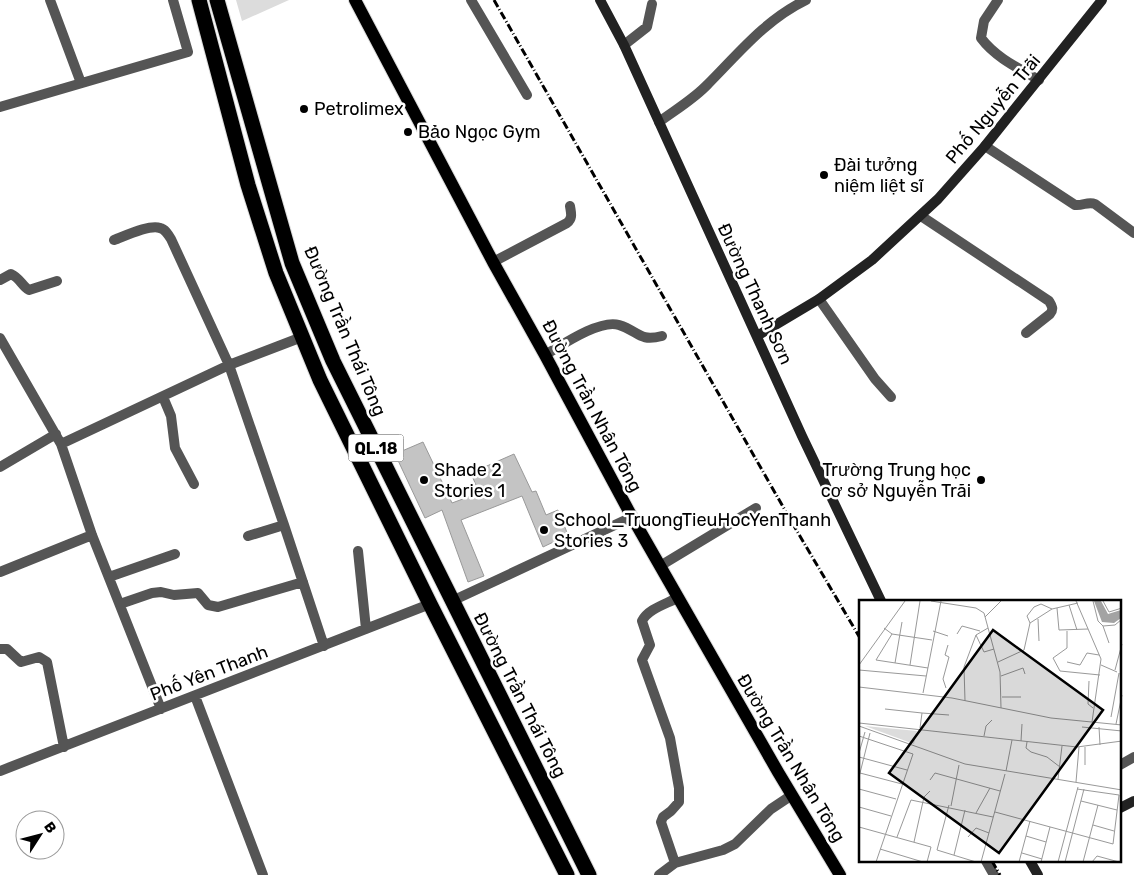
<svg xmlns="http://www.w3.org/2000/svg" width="1134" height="875" viewBox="0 0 1134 875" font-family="Rubik,sans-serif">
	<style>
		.green { fill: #dcdcdc }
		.building { fill: #c4c4c4; stroke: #999 }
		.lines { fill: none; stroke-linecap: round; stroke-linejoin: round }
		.primary-casing { stroke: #dbdbdb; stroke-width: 14 }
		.highway-casing { stroke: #dbdbdb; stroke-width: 17 }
		.street { stroke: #555; stroke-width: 10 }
		.secondary { stroke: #222; stroke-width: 10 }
		.primary { stroke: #000; stroke-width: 12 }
		.highway { stroke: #000; stroke-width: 15 }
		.rail { stroke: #000; stroke-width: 3; stroke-dasharray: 8 2.5 1 2.5; stroke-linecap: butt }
		.poi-dot { fill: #000; stroke: #fff; stroke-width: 2 }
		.labels { text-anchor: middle; stroke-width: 5; stroke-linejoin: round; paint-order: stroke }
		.shield { fill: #fff; stroke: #4c4c4c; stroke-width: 1 }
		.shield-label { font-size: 16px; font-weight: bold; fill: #000 }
		.poi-label { font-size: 18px; fill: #000; stroke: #fff; text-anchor: start }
		.street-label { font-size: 18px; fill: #000; stroke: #fff }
		.inset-road { fill: none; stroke: #999; stroke-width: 1 }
		.view { fill: #000; fill-opacity: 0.15; stroke: #000; stroke-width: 2.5 }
		.inset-edge { fill: none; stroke: #000; stroke-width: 2.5 }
	</style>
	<rect width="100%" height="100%" fill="#fff"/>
	<path class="green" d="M236 0H289L242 21Z"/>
	<path class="building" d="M423 442 452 503 479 493 471 473 514 454 532 492 536 491 546 515 558 510 568 535 543 547 522 496 461 520 484 576 468 582 442 510 425 518 395 454Z"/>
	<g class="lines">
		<g class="primary-casing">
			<path id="primary" d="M355 0 493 262 545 355 632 517 778 772 840 875"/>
		</g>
		<g class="highway-casing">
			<path id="highway" d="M199 0 248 185 276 273 320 380 430 604 567 875
				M217 0 292 263 333 361 589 875"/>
		</g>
		<path class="street" d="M50 0 81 83
			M471 0 527 95
			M998 0 984 21 981 38C995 57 1018 68 1039 80
			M624 45 647 27 652 4
			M0 107 188 52 173 0
			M659 122C675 110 694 99 708 84 739 53 765 20 806 0
			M985 146 1075 205C1083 206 1088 201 1095 204L1134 233
			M921 216 1049 301C1052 306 1054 309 1050 314L1026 333
			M114 240C125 236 150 224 160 228 165 229 168 234 171 239L229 365 284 525 324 646
			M493 262 567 223C573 218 571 213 570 206
			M0 280 11 274C20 278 22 286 29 290L57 281
			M819 299 875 379 891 397
			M0 338 61 444 92 535 161 709
			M545 355C562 345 600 319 619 325 639 331 638 342 662 336
			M163 397 171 416 175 448 194 484
			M61 444 229 365 302 337
			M0 467 56 434
			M248 536 284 525
			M358 551 366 629
			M660 566 756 508
			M0 572 92 535
			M109 577 175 554
			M452 601 632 517
			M120 604 152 593 161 592 174 595 198 593 208 605 218 607 303 582
			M0 649H7L21 662 39 657 47 662 64 747
			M195 696 263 875
			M1120 765 1134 757
			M0 771 430 604
			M986 861 994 875
			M675 863 661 822 663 817 671 811 679 802V788L670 738 642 660 650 645 642 621C648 609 666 604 677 598
			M659 875 675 863 723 850 735 844 771 809 792 795"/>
		<path class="secondary" d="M600 0 624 45 802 436 881 601
			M757 336 819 299 872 260 938 199 985 146 1102 0
			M1120 808 1134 801
			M1030 861 1038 875"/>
		<use href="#primary" class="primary"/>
		<use href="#highway" class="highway"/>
		<path class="rail" d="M494 0 794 526 860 638
			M992 861 1000 875"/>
	</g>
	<g class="poi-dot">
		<circle cx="304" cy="109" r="5"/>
		<circle cx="408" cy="132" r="5"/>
		<circle cx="824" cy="175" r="5"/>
		<circle cx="424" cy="480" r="5"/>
		<circle cx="981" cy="480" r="5"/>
		<circle cx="544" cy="530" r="5"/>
	</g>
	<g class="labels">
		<rect class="shield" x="348.5" y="434.5" width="55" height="27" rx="4"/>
		<g class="shield-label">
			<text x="376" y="454">QL.18</text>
		</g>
		<g class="poi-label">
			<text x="314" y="115">Petrolimex</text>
			<text x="418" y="138">Bảo Ngọc Gym</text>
			<text x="834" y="171">Đài tưởng<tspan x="834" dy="21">niệm liệt sĩ</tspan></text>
			<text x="434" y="476">Shade 2<tspan x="434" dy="21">Stories 1</tspan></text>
			<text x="971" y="476" text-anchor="end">Trường Trung học<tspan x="971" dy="21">cơ sở Nguyễn Trãi</tspan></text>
			<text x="554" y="526">School_TruongTieuHocYenThanh<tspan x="554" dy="21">Stories 3</tspan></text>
		</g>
		<g class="street-label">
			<text transform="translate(993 109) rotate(-50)" y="6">Phố Nguyễn Trãi</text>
			<text transform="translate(755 294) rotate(65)" y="6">Đường Thanh Sơn</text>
			<text transform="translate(345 331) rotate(67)" y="6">Đường Trần Thái Tông</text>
			<text transform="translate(592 406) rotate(62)" y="6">Đường Trần Nhân Tông</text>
			<text transform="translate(209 673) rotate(-21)" y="6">Phố Yên Thanh</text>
			<text transform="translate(520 695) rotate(63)" y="6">Đường Trần Thái Tông</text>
			<text transform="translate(791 758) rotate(59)" y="6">Đường Trần Nhân Tông</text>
		</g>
	</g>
	<g transform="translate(859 600)">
		<rect width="262" height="262" fill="#fff"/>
		<path d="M6 126 58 131 55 144Z" fill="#dcdcdc"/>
		<path d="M235 1H242L249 14 262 10V18L255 23 243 22Z" fill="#a3a3a3"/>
		<path class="inset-road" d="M72 1 117 8 125 13 141 72 142 108M217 1 242 59 233 122M234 1 239 21 244 26 256 25 263 19M244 1 250 12 263 8M210 5 218 30M198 8 200 30 229 29M126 17 142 1M179 19 180 41M171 23 168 16 175 7 182 4 193 9M244 26 250 43M25 28 33 34 73 40M74 31 89 36M208 31V48L194 58 201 71 241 75M33 34 17 60 69 68M98 34 103 26 121 31M117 35 125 52 135 49M139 62 165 50 171 23 193 9 219 3M208 62 221 65 228 53 240 55M36 63 43 22M0 65 46 1M51 65 61 1M242 65 258 72M0 70 67 76M256 70 263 44M142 76 164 68 166 74M230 81 229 104 234 108M0 87 93 98 192 118 263 125M87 88 84 79 90 57 86 55 89 45M64 93 82 1M143 97H162M106 101 105 67 117 35 129 28M26 109 63 113 61 128M63 113 90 115M252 117 260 73M0 123 218 147 263 141M257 124 263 95M0 126 106 164 263 190M223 127 263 131M240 127 241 145M0 136 54 154 17 262M125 136 127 126 133 120M162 141 163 124M168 142 167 148 172 152 188 157 201 167M226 147V165M0 153 6 132M0 157 48 170M147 171 153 140M1 173 43 184M0 177 11 133M199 179 203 146M71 180 76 173 141 191M217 182 220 147M0 189 37 199M222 201 258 210M90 205 78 250 117 262M92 206 100 165M0 207 32 216M136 212 254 244 260 195 218 189M117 213 131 188M234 225 255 231M0 227 72 247 68 262M167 236 187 242M38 237 52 200 134 217M109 237 117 228 130 233M55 242 65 197 71 191M21 249 64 262M163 253 183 259M95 255 106 210M122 262 146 174M160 262 171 221M182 262 191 227M199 262 219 187M206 262 225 189M224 262 239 205M233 262 238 256 260 262"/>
		<path class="view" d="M134 30 244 110 140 253 30 173Z"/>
		<rect width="262" height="262" class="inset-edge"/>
	</g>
	<g transform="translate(40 835) rotate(54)"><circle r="24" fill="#ffffff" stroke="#999999"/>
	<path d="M0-4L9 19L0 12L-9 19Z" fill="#000000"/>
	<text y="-8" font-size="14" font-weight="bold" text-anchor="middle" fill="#000000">B</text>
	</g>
</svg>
